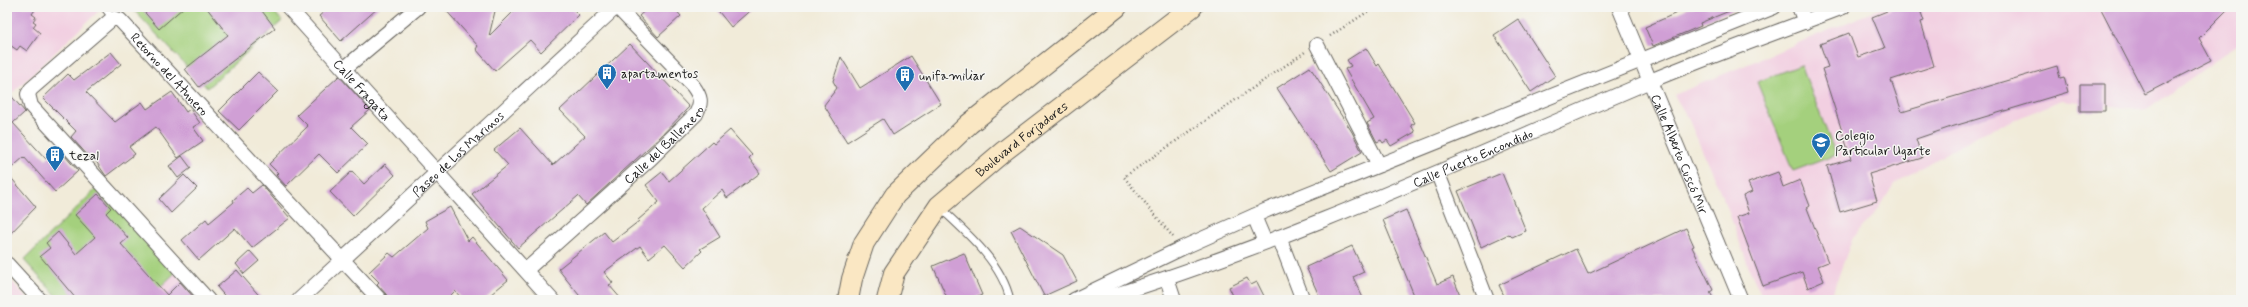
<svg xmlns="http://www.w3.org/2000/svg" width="2248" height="307" viewBox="0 0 2248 307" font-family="Mynerve,sans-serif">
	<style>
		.built { fill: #f2cfe1 }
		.green { fill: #a4d07d; stroke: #60764c }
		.building { fill: #d09fd5 }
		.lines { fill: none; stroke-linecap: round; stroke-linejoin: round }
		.service-casing { stroke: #67645e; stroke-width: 9 }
		.minor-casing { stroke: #67645e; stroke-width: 16 }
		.secondary-casing { stroke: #67645e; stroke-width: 22 }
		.path { stroke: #67645e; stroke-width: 2.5; stroke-dasharray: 1 3; stroke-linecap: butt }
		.service { stroke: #fff; stroke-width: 7 }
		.minor { stroke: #fff; stroke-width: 14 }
		.secondary { stroke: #fae7c3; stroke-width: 20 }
		.labels { text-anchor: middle; stroke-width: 3; stroke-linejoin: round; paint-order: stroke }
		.street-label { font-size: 13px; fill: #1c1c1c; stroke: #f6f6f2 }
		.poi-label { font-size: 13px; fill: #1c1c1c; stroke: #f6f6f2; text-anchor: start }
	</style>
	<rect width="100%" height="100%" fill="#f6f6f2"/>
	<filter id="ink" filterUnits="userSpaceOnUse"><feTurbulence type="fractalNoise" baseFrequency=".025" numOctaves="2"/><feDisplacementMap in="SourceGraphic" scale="8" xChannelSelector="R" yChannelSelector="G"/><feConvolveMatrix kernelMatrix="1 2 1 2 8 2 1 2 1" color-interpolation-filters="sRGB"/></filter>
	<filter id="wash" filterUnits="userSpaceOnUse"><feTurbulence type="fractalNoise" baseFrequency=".012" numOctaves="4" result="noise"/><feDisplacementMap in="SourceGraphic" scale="16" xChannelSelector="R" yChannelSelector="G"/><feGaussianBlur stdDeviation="0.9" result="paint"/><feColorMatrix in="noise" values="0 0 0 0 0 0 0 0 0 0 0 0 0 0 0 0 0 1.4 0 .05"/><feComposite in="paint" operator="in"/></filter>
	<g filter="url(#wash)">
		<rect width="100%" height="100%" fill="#f1ebd9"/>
		<path class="built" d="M7 7H103L7 98Z
			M1884 7H2241V42L2147 110 2062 100 1978 135 1894 184 1880 207 1852 239 1830 300H1764L1750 271 1727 207 1688 118 1674 95Z
			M175 273 199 300H146Z
			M7 276 28 300H7Z"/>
		<path class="green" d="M131 7H270L282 21 207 88Z
			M1801 65 1836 155 1793 171 1757 82Z
			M98 187 175 273 146 300H60L24 260Z"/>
		<g id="blocks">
			<path class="building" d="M7 7H37L32 14 36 17 33 21 36 23 33 27 40 33 27 51 20 46 17 50 7 43Z
				M140 7H184L159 29Z
				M206 7H259L275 28 199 87 185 69 228 35Z
				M330 7H379L341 41 319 16Z
				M443 7H496L489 36 518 7H571L579 15 541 52 530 40 495 71 476 49 478 46Z
				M649 7H673L681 16 658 37 639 16Z
				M715 7H754L731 27Z
				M1690 7H1739L1700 23 1701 26 1653 46 1645 27Z
				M1897 7H1919L1924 21 1921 22 1934 66 1891 80 1902 112 2057 66 2060 78 2064 77 2068 92 1951 127 1916 139 1922 158 1869 174 1877 201 1840 212 1827 166 1851 159 1822 69 1828 67 1820 44 1849 33 1858 57 1885 48 1872 17Z
				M2100 7H2230L2199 38 2211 60 2145 94Z
				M1518 19 1555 76 1531 92 1494 35Z
				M630 44 689 107 658 139 586 205 578 196 518 248 472 194 508 165 494 150 520 128 553 165 585 136 560 110Z
				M1366 48 1377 66 1379 64 1415 123 1411 125 1415 132 1391 146 1387 140 1383 143 1381 140 1377 142 1367 123 1374 119 1345 69 1351 66 1347 60Z
				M111 52 121 64 86 92 115 122 142 102 147 109 172 92 186 112 190 109 200 123 193 127 203 141 178 158 156 127 129 147 135 154 106 176 93 157 91 159 71 137 76 131 43 98 68 74 74 80Z
				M911 56 941 104 893 135 883 119 847 142 824 105 837 88 833 81 841 57 860 88Z
				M1310 67 1352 132 1362 152 1331 171 1277 88Z
				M258 72 278 91 239 130 219 111Z
				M339 76 370 110 351 127 368 144 338 173 319 154 286 186 276 175 278 173 269 164 308 126 297 115Z
				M2080 84H2105V111H2080Z
				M7 91 25 112 13 123 46 159 58 148 78 171 55 192 24 157 7 172Z
				M730 130 752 155 749 158 760 173 727 198 722 190 702 208 720 237 700 249 702 251 685 267 665 245 649 258 640 246 604 272 613 283 609 285 622 300H583L558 269 604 232 612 242 639 221 638 220 659 202 646 185 662 172 669 181 712 142 714 144Z
				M182 156 191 168 178 178 169 166Z
				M385 164 395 175 353 216 330 192 352 171 364 184Z
				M1778 172 1783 187 1800 180 1810 206 1807 208 1828 262 1818 266 1824 281 1808 288 1802 272 1763 286 1737 217 1749 213 1743 196 1752 192 1748 183Z
				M7 173 36 207 7 237Z
				M1502 173 1526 231 1512 237 1509 234 1481 247 1458 191Z
				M184 175 197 188 171 213 159 199Z
				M262 185 290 218 252 248 235 228 199 260 182 240 206 219 209 223 234 202 233 200 247 188 252 193Z
				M98 194 111 208 106 213 128 238 121 244 167 295 180 282 196 300H77L40 256 50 248 46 243 58 232 76 254 95 237 75 215Z
				M450 207 468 241 472 237 508 280 484 300H463L455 291 446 300H388L386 294 377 284 379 282 369 272 389 253 394 257 428 228 425 221Z
				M1406 210 1437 284 1453 277 1462 300H1416L1383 220Z
				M1020 226 1063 255 1077 281 1044 296 1011 231Z
				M1686 228 1694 246 1692 247 1713 290 1710 292 1714 300H1506L1499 285 1576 249 1588 274Z
				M1352 246 1364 272 1353 277 1364 300H1321L1306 267Z
				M250 251 259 261 244 274 236 264Z
				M964 253 982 295 970 300H948L933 266Z
				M237 270 263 300H228L217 287Z
				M1247 278 1251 285 1257 282 1266 300H1235L1229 287Z"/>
		</g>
	</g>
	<g filter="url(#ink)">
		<use href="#blocks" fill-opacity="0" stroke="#67645e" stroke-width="1"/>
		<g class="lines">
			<g class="service-casing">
				<path id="service" d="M104 7 113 18
					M940 208C967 233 1002 263 1010 300"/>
			</g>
			<g class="minor-casing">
				<g id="minor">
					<path id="s1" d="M288 7 552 300"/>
					<path id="s2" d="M1619 7 1741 300"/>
					<path d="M1799 7 1805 22"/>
					<path d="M1317 45 1379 165"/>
					<path d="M345 68 418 7"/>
					<path d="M1438 174 1487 300"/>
					<path d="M1254 216 1265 242"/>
					<path d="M1279 237 1303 300"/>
					<path d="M7 264 40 300"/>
					<path id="s3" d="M526 270 650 159 696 114C702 102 701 97 693 86L617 7"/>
					<path d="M1167 279 1174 300"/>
					<path id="s4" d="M208 300 31 106 28 94 31 89 113 18 120 20 380 300"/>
					<path id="s5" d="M299 300 616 7"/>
					<path d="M1074 300 1182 248 1267 210 1774 7"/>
					<path id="s6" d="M1099 300C1288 242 1467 159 1648 82 1712 55 1778 32 1843 7"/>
				</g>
			</g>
			<g class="secondary-casing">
				<g id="secondary">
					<path d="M848 300 852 279 864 243 895 195 969 124 1117 7"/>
					<path id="s7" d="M887 300 894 273 939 206 1004 151 1192 7"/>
				</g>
			</g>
			<path class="path" d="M1330 36 1375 7
				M1173 237 1124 177 1305 52
				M2234 300 2241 292"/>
			<use href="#service" class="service"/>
			<use href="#minor" class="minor"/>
			<use href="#secondary" class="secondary"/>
		</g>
	</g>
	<defs>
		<g id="building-pin" transform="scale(1)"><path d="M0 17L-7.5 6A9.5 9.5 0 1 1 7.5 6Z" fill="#1f6fb2" stroke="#f6f6f2"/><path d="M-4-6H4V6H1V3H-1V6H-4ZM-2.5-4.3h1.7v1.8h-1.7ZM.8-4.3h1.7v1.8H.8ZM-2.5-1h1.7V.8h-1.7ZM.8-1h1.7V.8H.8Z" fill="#fff"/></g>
		<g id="school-pin" transform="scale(1)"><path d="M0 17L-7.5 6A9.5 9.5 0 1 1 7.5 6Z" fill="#1f6fb2" stroke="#f6f6f2"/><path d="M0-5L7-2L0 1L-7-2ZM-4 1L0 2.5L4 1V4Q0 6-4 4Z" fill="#fff"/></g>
	</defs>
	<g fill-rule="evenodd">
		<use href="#building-pin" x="607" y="73"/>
		<use href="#building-pin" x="905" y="75"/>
		<use href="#school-pin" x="1821" y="142"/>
		<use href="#building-pin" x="55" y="155"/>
	</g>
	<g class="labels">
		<g class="street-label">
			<text dy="5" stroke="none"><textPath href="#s4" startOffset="470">Retorno del Atunero</textPath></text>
			<text dy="5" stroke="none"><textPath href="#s1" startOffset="111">Calle Fragata</textPath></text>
			<text dy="5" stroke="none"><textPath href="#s7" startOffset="215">Boulevard Forjadores</textPath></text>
			<text dy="5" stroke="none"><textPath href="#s3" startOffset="186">Calle del Ballenero</textPath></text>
			<text dy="5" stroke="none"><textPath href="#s5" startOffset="216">Paseo de Los Marinos</textPath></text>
			<text dy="5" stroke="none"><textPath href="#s2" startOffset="159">Calle Alberto Cuscó Mir</textPath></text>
			<text dy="5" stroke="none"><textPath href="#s6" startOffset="400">Calle Puerto Encondido</textPath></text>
		</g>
		<g class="poi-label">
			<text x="621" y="78">apartamentos</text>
			<text x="919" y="80">unifamiliar</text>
			<text x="1835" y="140">Colegio<tspan x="1835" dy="15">Particular Ugarte</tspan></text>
			<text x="69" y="160">tezal</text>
		</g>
	</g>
	<rect width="2248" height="307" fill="none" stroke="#f6f6f2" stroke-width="24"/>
</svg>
